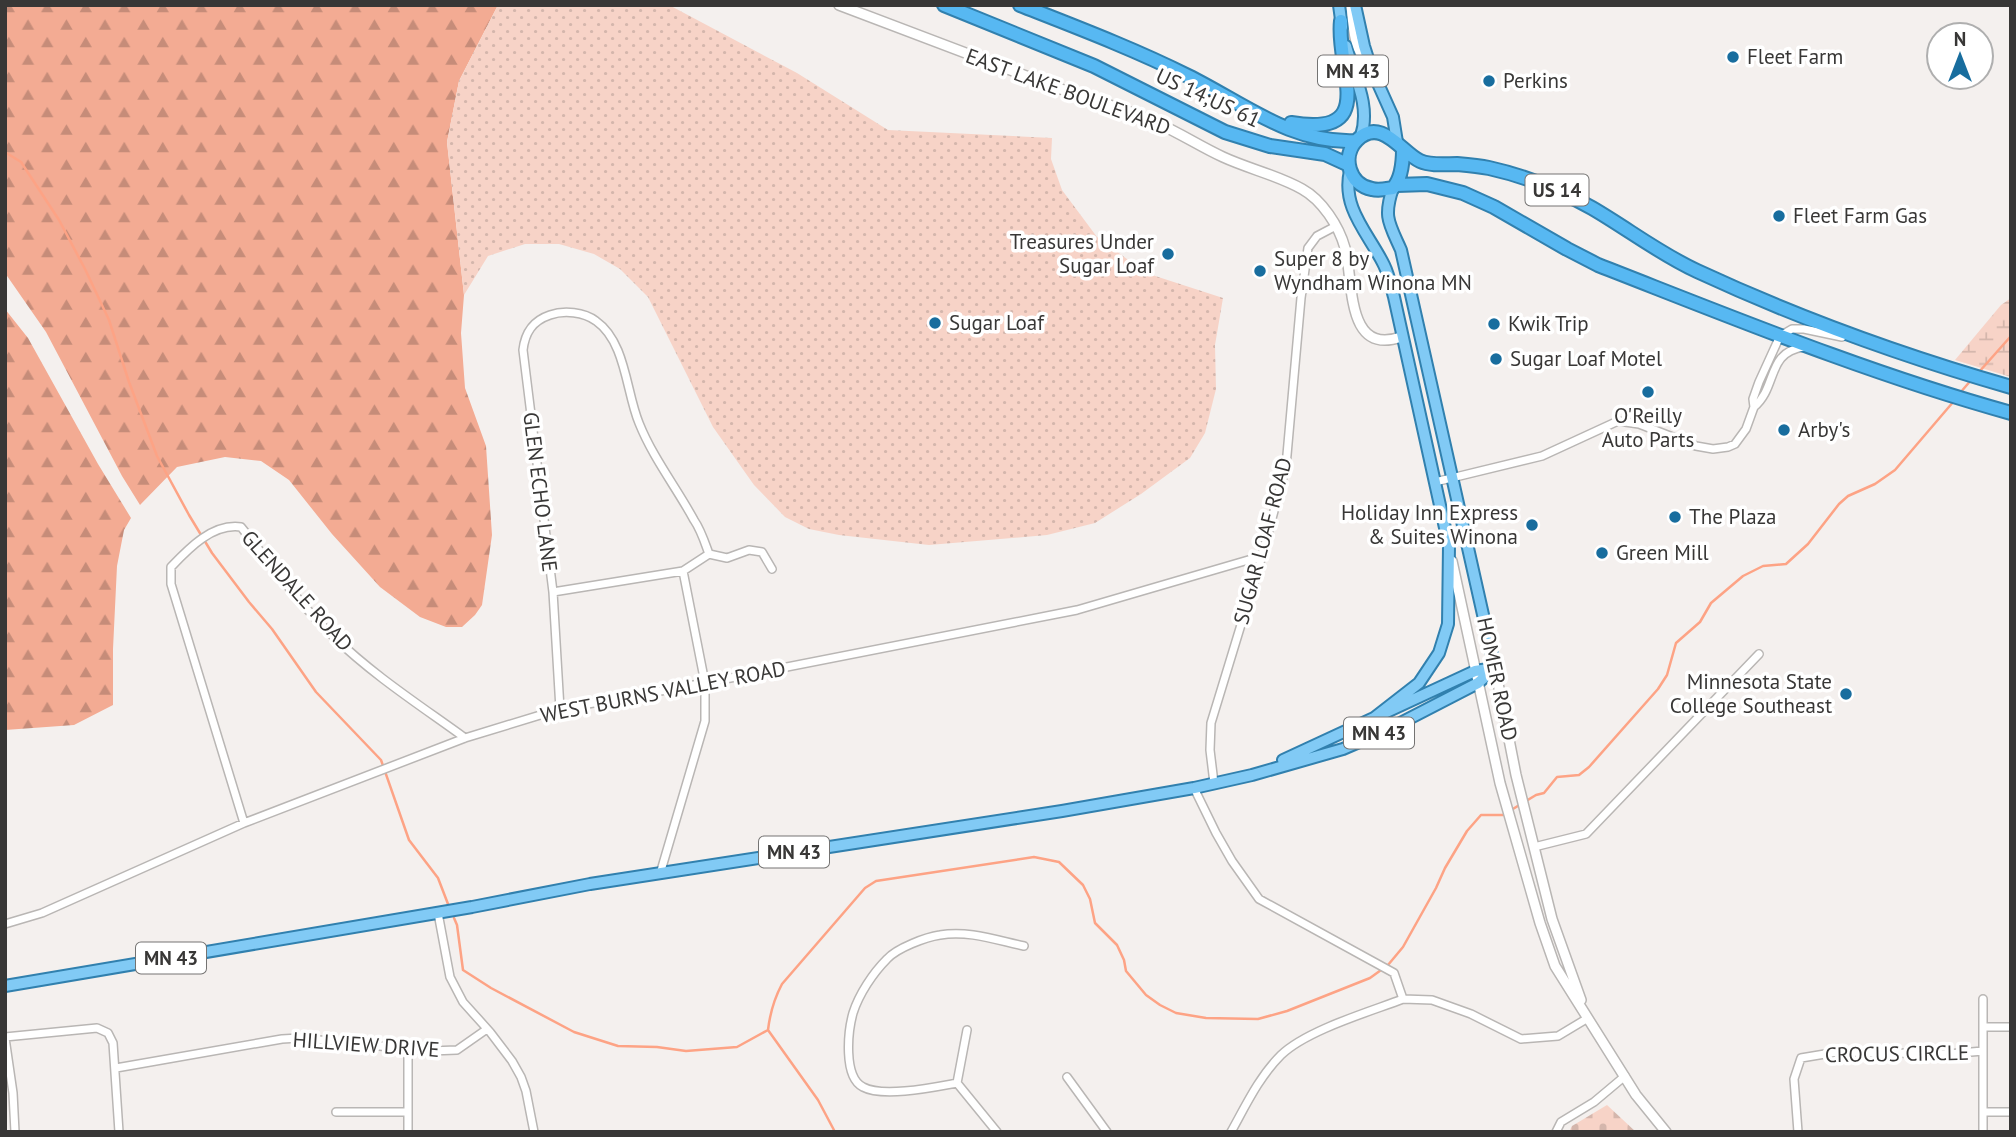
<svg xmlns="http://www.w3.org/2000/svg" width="2016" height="1137" viewBox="0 0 2016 1137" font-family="'PT Sans',sans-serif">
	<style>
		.forest { fill: url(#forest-firs) }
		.wetland { fill: url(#wetland-marsh) }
		.cemetery { fill: url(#cemetery-stones) }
		.park { fill: url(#park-dots) }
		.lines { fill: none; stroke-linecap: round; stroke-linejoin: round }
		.stream { stroke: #fda385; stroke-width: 2.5 }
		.minor-casing { stroke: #b9b6b4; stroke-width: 10 }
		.tertiary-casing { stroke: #b9b6b4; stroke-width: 12 }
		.primary-casing { stroke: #3180ae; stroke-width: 14 }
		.trunk-casing { stroke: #3180ae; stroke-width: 16 }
		.minor { stroke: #fff; stroke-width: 7 }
		.tertiary { stroke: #fff; stroke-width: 9 }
		.primary { stroke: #81caf5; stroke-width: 10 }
		.trunk { stroke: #57b8f2; stroke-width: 12 }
		.poi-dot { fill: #186d9e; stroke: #fff; stroke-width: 2.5 }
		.labels { text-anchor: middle; stroke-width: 7; stroke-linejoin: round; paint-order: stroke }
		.shield { fill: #fff; stroke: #747372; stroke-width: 2 }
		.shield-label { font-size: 19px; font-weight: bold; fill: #383736 }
		.poi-label { font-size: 21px; fill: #383736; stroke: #fff; text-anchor: start }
		.street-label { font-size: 21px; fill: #383736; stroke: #fff }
	</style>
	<defs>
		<pattern id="forest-firs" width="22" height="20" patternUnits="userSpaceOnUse" patternTransform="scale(1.75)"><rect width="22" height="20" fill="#f3ab93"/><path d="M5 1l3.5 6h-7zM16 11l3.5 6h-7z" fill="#c68c79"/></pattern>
		<pattern id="wetland-marsh" width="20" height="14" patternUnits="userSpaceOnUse" patternTransform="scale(1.75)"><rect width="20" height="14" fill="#f7d3c7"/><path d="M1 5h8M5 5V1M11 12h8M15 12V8" fill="none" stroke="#d4b6ac"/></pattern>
		<pattern id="cemetery-stones" width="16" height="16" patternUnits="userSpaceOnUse" patternTransform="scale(1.75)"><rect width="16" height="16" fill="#f7d3c7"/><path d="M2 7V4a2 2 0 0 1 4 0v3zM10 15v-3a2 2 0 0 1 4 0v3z" fill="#d4b6ac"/></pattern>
		<pattern id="park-dots" width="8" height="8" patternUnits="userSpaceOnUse" patternTransform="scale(1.75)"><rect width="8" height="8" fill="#f7d3c7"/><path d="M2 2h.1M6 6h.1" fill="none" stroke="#d4b6ac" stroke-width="1.8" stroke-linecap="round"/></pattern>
	</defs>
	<rect width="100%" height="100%" fill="#f4f0ee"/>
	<path class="forest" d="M5 5H498L459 81 447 142 464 295 461 333 465 388 486 446 492 535 482 605 475 615 462 627H446L420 617 380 587 332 534 289 480 261 461 225 457 177 467 140 505 122 476 46 332 5 273Z
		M5 309 28 338 98 464 131 518 124 530 117 566 113 649V705L74 725 5 730Z"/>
	<path class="wetland" d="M2011 298V377L1955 360 2001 305Z"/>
	<path class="cemetery" d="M1607 1105 1636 1132H1569L1572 1126Z"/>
	<path class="park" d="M498 5H669L797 73 888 130 1052 138 1051 159 1062 190 1097 237 1146 273 1223 298 1215 345 1216 389 1205 433 1190 458 1141 494 1095 523 1047 535 929 545 839 535 809 529 785 517 754 485 713 427 648 297 620 269 594 254 559 244H525L488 256 464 295 447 142 459 81Z"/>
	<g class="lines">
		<path class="stream" d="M5 152 21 162 59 220 85 269 109 320 129 382 157 456 189 515 212 553 249 602 272 629 316 692 381 760 409 840 438 878 448 904
			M1979 372 2011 336
			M1960 393 1972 379
			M454 918 457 925 463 970 491 988 574 1032 618 1046 657 1047 686 1051 737 1047 768 1030
			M835 1132 818 1100 768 1030C770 1013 774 999 782 984L865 888 876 881 1034 857 1059 862 1083 885 1090 899 1095 923 1117 945 1124 960 1126 971 1146 995 1160 1005 1176 1013 1206 1018 1258 1019 1287 1011 1370 978 1388 965 1403 947 1436 888 1445 868 1467 831 1481 815H1503L1536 795 1544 793 1557 777 1579 775 1589 767 1658 689 1667 675 1676 643 1700 622 1711 603 1743 576 1763 566 1786 564 1808 544 1839 504 1848 496 1875 484 1895 470 1954 401"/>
		<g class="minor-casing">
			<path id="minor" d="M1350 5C1352 28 1353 52 1370 68
				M1754 407C1778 387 1766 352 1804 347
				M1435 482 1542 456 1618 421 1639 424 1696 446 1713 449 1728 447 1735 444 1746 429 1754 407 1753 399 1759 382 1780 336 1792 329H1804L1842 337
				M709 554 727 558 749 550 762 552 772 569
				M553 592 683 571 709 554C705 543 701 530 694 520 676 487 653 458 639 423 626 392 626 342 596 321 584 312 564 310 550 315 532 321 525 333 523 350L553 592 560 709
				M1214 783 1210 750 1211 723 1262 556 1286 466 1301 298 1308 248 1317 236 1336 226
				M1194 788 1216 833 1232 861 1259 899 1394 973 1403 999 1432 1000 1471 1014 1521 1039 1558 1036 1588 1018
				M244 823 171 584V567C189 548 213 523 241 527 271 564 299 604 334 637 373 675 421 706 465 738
				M1534 847 1586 834 1759 654
				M660 874 705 721V683L683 571
				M438 913 450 977 463 1002 490 1032 512 1061 521 1077 526 1091 534 1132
				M5 924 42 913 244 823 465 738 560 709 705 683 1077 610 1262 556
				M1985 1027H2011
				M967 1030 957 1083 997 1132
				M5 1037 97 1028 108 1033 113 1043 119 1132
				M5 1038 13 1093 15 1132
				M408 1049V1132
				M116 1068 282 1039 299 1038 430 1051 457 1050 487 1029
				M1067 1077 1107 1132
				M957 1083C935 1087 883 1098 863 1087 843 1077 848 1031 853 1013 859 994 873 973 887 959 897 948 926 937 940 935 968 930 996 940 1024 946
				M336 1112H408
				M1984 1112H2011
				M1231 1132C1246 1105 1259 1077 1281 1055 1307 1030 1369 1012 1403 999
				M1556 1132 1561 1122 1594 1102 1625 1076
				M1798 1132 1794 1079 1801 1058 1837 1052 1948 1054 1983 1051
				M1983 1132V999"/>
		</g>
		<g class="tertiary-casing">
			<path id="tertiary" d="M839 5C912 33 985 61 1058 88 1091 100 1125 108 1157 123 1180 133 1201 147 1223 157 1249 169 1277 175 1302 189 1322 200 1339 226 1345 248 1354 281 1345 356 1401 337
				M1452 561 1500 783 1540 923 1555 966 1636 1095 1666 1132
				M1495 668 1516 775 1552 919 1581 1000"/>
		</g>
		<g class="primary-casing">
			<path id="primary" d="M1339 5 1342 27
				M1355 5 1364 46 1371 68 1393 117 1397 142
				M1346 46C1354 76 1371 105 1361 136
				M1350 171C1341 208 1369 234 1384 265 1389 275 1391 286 1394 297L1449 546 1448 624 1439 653 1419 683 1374 718
				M1393 188C1383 217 1389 223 1401 250L1495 668
				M1283 760 1475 671 1495 668
				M5 986 472 907 590 884 1062 811 1194 788 1252 775 1343 749 1387 730 1478 683 1495 668"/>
		</g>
		<g class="trunk-casing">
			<path id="trunk" d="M944 5 1094 66 1225 132 1270 146 1325 154 1349 165
				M1020 5C1076 27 1134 49 1188 76 1243 103 1291 144 1356 141
				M1291 123C1381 138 1335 69 1341 21
				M1403 149C1403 162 1402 178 1393 188 1386 189 1379 191 1372 189 1349 185 1341 156 1357 140 1381 116 1402 153 1420 161 1431 166 1446 164 1457 164 1468 165 1479 166 1489 168 1525 176 1560 190 1592 208 1628 229 1660 254 1697 271 1796 317 1906 357 2011 387
				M1397 185 1427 184 1463 193 1494 207 1567 249 1598 265C1734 318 1870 374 2011 413"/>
		</g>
		<use href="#minor" class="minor"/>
		<use href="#tertiary" class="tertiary"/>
		<use href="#primary" class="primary"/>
		<use href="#trunk" class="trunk"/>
	</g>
	<g class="poi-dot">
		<circle cx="1733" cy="57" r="7"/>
		<circle cx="1489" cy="81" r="7"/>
		<circle cx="1779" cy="216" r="7"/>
		<circle cx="1168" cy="254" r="7"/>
		<circle cx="1260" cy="271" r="7"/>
		<circle cx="935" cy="323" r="7"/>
		<circle cx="1494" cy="324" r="7"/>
		<circle cx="1496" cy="359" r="7"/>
		<circle cx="1648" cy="392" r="7"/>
		<circle cx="1784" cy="430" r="7"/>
		<circle cx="1675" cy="517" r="7"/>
		<circle cx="1532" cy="525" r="7"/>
		<circle cx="1602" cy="553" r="7"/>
		<circle cx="1846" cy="694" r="7"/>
	</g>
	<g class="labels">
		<g class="shield">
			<rect x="1318" y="55.5" width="70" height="31" rx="5"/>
			<rect x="1525.5" y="174.5" width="63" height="31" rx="5"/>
			<rect x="1344" y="717.5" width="70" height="31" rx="5"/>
			<rect x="759" y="836.5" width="70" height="31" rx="5"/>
			<rect x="136" y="942.5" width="70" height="31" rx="5"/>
		</g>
		<g class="shield-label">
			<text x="1353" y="78">MN 43</text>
			<text x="1557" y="197">US 14</text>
			<text x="1379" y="740">MN 43</text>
			<text x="794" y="859">MN 43</text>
			<text x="171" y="965">MN 43</text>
		</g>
		<g class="poi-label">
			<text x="1747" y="64">Fleet Farm</text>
			<text x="1503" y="88">Perkins</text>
			<text x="1793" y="223">Fleet Farm Gas</text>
			<text x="1154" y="249" text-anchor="end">Treasures Under<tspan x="1154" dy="24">Sugar Loaf</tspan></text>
			<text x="1274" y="266">Super 8 by<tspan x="1274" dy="24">Wyndham Winona MN</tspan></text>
			<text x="949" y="330">Sugar Loaf</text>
			<text x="1508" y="331">Kwik Trip</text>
			<text x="1510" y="366">Sugar Loaf Motel</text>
			<text x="1648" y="423" text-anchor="middle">O'Reilly<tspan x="1648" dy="24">Auto Parts</tspan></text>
			<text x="1798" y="437">Arby's</text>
			<text x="1518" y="520" text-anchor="end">Holiday Inn Express<tspan x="1518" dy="24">&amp; Suites Winona</tspan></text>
			<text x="1689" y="524">The Plaza</text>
			<text x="1616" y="560">Green Mill</text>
			<text x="1832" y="689" text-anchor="end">Minnesota State<tspan x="1832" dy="24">College Southeast</tspan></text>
		</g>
		<g class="street-label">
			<text transform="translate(1068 92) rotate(20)" y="7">EAST LAKE BOULEVARD</text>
			<text transform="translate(1208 98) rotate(25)" y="7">US 14;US 61</text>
			<text transform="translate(540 492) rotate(83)" y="7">GLEN ECHO LANE</text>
			<text transform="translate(1263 541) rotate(-75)" y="7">SUGAR LOAF ROAD</text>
			<text transform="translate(297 591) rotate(48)" y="7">GLENDALE ROAD</text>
			<text transform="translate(1497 679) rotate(78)" y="7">HOMER ROAD</text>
			<text transform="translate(663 692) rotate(-11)" y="7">WEST BURNS VALLEY ROAD</text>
			<text transform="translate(366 1045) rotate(4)" y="7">HILLVIEW DRIVE</text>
			<text transform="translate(1897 1054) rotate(-1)" y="7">CROCUS CIRCLE</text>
		</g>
	</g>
	<rect width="2016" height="1137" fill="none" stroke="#383736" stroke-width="14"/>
	<g transform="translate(1960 56)"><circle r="33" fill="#ffffff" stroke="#afafaf" stroke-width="2"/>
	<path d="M0-5L12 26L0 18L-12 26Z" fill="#186d9e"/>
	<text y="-10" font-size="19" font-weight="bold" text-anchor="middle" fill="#383736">N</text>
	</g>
</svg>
